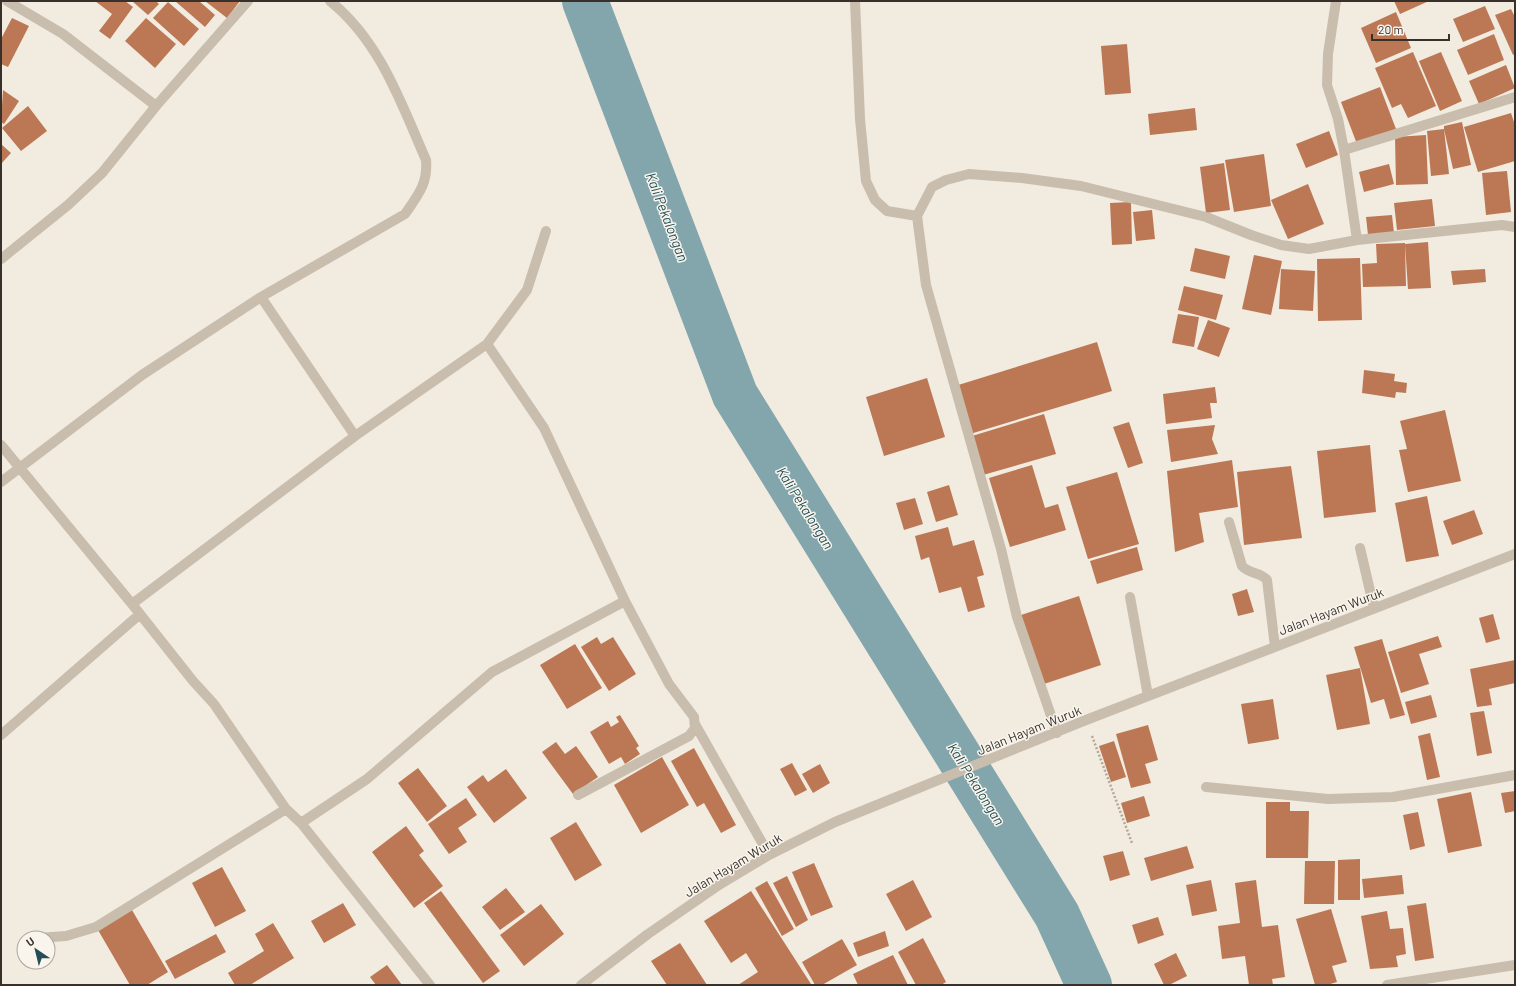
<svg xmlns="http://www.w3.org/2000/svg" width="1516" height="986" viewBox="0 0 1516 986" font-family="Barlow,sans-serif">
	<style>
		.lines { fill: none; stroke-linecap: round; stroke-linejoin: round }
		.river { stroke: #82a6ac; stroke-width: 46 }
		.building { fill: #bc7854 }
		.path { stroke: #b4a797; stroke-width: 2.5; stroke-dasharray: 2 2; stroke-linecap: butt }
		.minor { stroke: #c9bdad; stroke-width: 10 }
		.labels { text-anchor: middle; stroke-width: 3; stroke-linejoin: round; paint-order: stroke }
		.street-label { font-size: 13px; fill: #38302b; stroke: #f9f5ed }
		.water-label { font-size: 14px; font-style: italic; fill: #244d56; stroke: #f9f5ed }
	</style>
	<rect width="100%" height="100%" fill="#f1ebe0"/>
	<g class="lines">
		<path class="river" d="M585 1 735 395 1057 915 1089 985"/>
	</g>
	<path class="building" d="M95 1H125L133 7 110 39 99 31 112 14Z
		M132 1H156L159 4 148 15Z
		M175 1H199L215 15 205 27Z
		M205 1H240L227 18Z
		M1394 1H1429L1400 14Z
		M168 2 199 29 184 46 153 18Z
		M1485 6 1495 29 1463 42 1453 19Z
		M1511 9 1515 17V54L1513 55 1495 15Z
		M1396 12 1411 48 1376 63 1361 28Z
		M12 18 29 26 8 67 1 64V39Z
		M146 18 176 44 155 68 125 41Z
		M1494 34 1504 60 1468 75 1457 50Z
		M1127 44 1131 93 1105 95 1101 46Z
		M1413 52 1436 106 1408 118 1401 104 1392 108 1375 68Z
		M1441 52 1462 101 1440 111 1419 61Z
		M1506 65 1515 88 1479 104 1469 81Z
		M1380 87 1396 129 1357 144 1341 102Z
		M3 90 19 101 4 124 1 122Z
		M28 106 47 131 21 151 2 128Z
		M1195 108 1197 130 1150 135 1148 114Z
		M1511 113 1515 125V161L1478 172 1464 127Z
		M1462 122 1471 165 1453 169 1444 129 1449 174 1431 176 1427 131 1444 129V126Z
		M1329 131 1338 155 1306 168 1296 144Z
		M1426 135 1428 184 1396 185 1395 137Z
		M1 144 11 153 1 164Z
		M1264 154 1271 206 1234 212 1225 160Z
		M1224 163 1230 210 1206 213 1200 167Z
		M1389 164 1394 184 1364 192 1359 172Z
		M1507 171 1511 212 1486 215 1482 173Z
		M1308 184 1324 224 1288 239 1271 200Z
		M1432 199 1435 226 1397 230 1394 203Z
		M1131 202 1132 244 1112 245 1110 203Z
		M1152 210 1155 239 1136 241 1133 212Z
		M1392 215 1394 233 1368 235 1366 217Z
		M1428 242 1431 288 1408 289 1405 244Z
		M1405 243 1406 286 1363 287 1362 264 1377 263 1376 244Z
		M1195 248 1230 256 1225 279 1190 271Z
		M1254 255 1282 261 1271 315 1242 309Z
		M1360 258 1362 320 1318 321 1317 259Z
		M1281 269 1315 271 1313 311 1279 309Z
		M1485 269 1486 282 1453 285 1451 271Z
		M1184 286 1223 295 1216 320 1178 310Z
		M1178 314 1199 317 1194 347 1172 343Z
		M1208 320 1230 328 1219 357 1197 349Z
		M1097 342 1112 391 970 434 955 386Z
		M1364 370 1395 374 1394 381 1407 383 1406 393 1396 392 1395 398 1362 393Z
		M927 378 945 437 884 456 866 397Z
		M1215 387 1217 403H1210L1212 418 1166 424 1163 394Z
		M1445 410 1461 481 1408 492 1399 450 1407 449 1400 421Z
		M1044 414 1056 454 983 475 972 436Z
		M1129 422 1143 463 1128 468 1113 427Z
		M1215 425 1212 439 1218 454 1171 462 1167 430Z
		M1370 445 1376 512 1324 518 1317 451Z
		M1232 460 1238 507 1199 513 1204 542 1175 552 1167 471Z
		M1032 465 1045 508 1058 504 1066 530 1010 547 989 478Z
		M1291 466 1302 538 1244 545 1237 472Z
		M1117 472 1139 544 1088 559 1066 487Z
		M949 485 958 515 936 522 927 492Z
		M1427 496 1439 556 1406 562 1395 503Z
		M915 498 923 524 904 530 896 503Z
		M1474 510 1483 534 1452 545 1443 521Z
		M948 527 953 546 974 540 984 575 977 577 985 607 968 612 961 587 939 593 929 557 921 560 915 536Z
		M1137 547 1143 570 1097 584 1090 561Z
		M1247 589 1254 612 1238 616 1232 594Z
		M1079 596 1101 665 1044 684 1021 615Z
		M1493 614 1500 639 1486 643 1479 618Z
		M1438 636 1442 647 1419 654 1429 684 1401 693 1388 652Z
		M597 637 601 644 613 637 636 674 609 691 581 647Z
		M1382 639 1405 715 1390 719 1384 699 1371 703 1354 647Z
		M575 644 602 688 567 709 540 665Z
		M1515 660V683L1489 689 1492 705 1477 707 1470 669Z
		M1360 668 1370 724 1337 730 1326 675Z
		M1431 695 1437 717 1411 724 1405 702Z
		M1273 699 1279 739 1248 744 1241 704Z
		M1484 711 1492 753 1477 756 1470 713Z
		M620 715 639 746 636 748 640 754 625 764 621 757 609 764 590 732 608 721 611 727 619 722 616 717Z
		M1148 725 1158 760 1145 764 1151 783 1131 788 1116 734Z
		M1430 733 1440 777 1427 780 1418 736Z
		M1114 741 1126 777 1111 782 1099 746Z
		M556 742 565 754 576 746 598 777 573 794 542 752Z
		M694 748 736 825 721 833 704 803 697 807 671 761Z
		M662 757 689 805 641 833 614 785Z
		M792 763 807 790 795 796 780 769Z
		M820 764 830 783 813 793 802 774Z
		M418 768 447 806 427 822 398 783Z
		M506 769 527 798 494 823 467 787 483 775 488 782Z
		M1515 791V811L1505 813 1501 793Z
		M1471 792 1482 846 1448 853 1437 799Z
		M1144 796 1150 816 1127 823 1121 803Z
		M466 798 477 815 458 828 467 842 449 854 428 824Z
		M1266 802H1290V811H1309L1308 858H1266Z
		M1418 812 1425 846 1410 850 1403 815Z
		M576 822 602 865 575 881 550 838Z
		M406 826 424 851 419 855 443 886 414 908 372 852Z
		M1187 846 1194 868 1151 881 1144 858Z
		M1123 851 1130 875 1110 881 1103 856Z
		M1360 859V900H1338V860Z
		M1305 861H1335L1334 904H1304Z
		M814 863 833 907 811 916 792 872Z
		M222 867 246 911 215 927 192 883Z
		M1402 875 1404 894 1364 898 1362 879Z
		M787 876 808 920 796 927 773 883Z
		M913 880 932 917 906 931 886 894Z
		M1211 880 1217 911 1192 916 1186 885Z
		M1256 880 1262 927 1278 925 1285 977 1272 979 1273 985H1249L1245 956 1222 959 1218 926 1240 923 1235 883Z
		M767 881 794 929 782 936 755 888Z
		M506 888 525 912 500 930 482 907Z
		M441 891 500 971 483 983 424 903Z
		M751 891 811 984 810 985H738L758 972 746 953 731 963 704 921Z
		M343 903 356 925 324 943 311 921Z
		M1426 903 1434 958 1415 961 1407 906Z
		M541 904 564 934 524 966 500 935Z
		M1331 909 1347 962 1332 966 1337 982 1327 985H1315L1296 919Z
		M132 910 168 972 147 985H130L98 930Z
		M1387 911 1390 929 1403 928 1406 954 1396 956 1398 967 1370 969 1361 916Z
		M1158 917 1164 935 1138 944 1132 925Z
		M273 923 294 958 250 985H235L228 973 264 951 255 934Z
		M885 931 889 946 858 957 853 943Z
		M216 934 226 952 175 979 165 961Z
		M923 938 946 982 941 985H916L898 952Z
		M842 939 857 965 822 985H815L802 962Z
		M680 943 707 985H667L651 961Z
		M1176 953 1187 976 1169 985H1164L1154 964Z
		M893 955 908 985H858L853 974Z
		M387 965 402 985H376L370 977Z"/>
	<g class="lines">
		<path class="path" d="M1092 736 1132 843"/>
		<path class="minor" d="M7 1 63 34 156 106
			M855 1 860 119 866 181 875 200 887 211 917 216
			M1336 1 1328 54 1327 85 1338 119 1344 150 1357 240
			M1344 150 1515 97
			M1 259 68 205 102 173 156 106 248 1
			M261 297 355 436
			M487 344 527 290 546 231
			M1 445 132 604 193 681 214 704 286 809 301 823 430 985
			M1 482 142 375 261 297 405 214C418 195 428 184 426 160 401 103 380 41 330 1
			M1229 522 1242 566C1249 574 1261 572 1267 580L1275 647
			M1360 548 1374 608
			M1130 597 1148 696
			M132 604 355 436 487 344 544 428 625 601 669 684 694 717 695 728 689 736 578 795
			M695 724 769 855
			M1057 733 1017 617 1001 549 926 285 917 216 932 187 946 180 969 174 1022 178 1081 186 1206 217 1251 235 1281 245 1309 249 1357 240 1502 225 1515 227
			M1 735 140 614
			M1206 787 1328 799 1393 797 1515 775
			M301 823 367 779 492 672 625 601
			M37 938 66 936 96 927 286 809
			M581 985 648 934 719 885 769 855 835 822 1086 720 1515 554
			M1387 985 1515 965"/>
	</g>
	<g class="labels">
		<g class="street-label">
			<text transform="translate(1331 611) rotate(-21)" y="5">Jalan Hayam Wuruk</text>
			<text transform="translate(1029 730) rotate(-22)" y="5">Jalan Hayam Wuruk</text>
			<text transform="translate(733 865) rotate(-31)" y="5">Jalan Hayam Wuruk</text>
		</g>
		<g class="water-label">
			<text transform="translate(667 217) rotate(69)" y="5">Kali Pekalongan</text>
			<text transform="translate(805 508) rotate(58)" y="5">Kali Pekalongan</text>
			<text transform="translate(976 784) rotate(58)" y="5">Kali Pekalongan</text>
		</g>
	</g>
	<rect width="1516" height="986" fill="none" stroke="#38302b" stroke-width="4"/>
	<g transform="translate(36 950) rotate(325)"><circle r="19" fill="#f9f5ed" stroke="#aca69f"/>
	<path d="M0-3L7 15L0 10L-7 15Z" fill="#244d56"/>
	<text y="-6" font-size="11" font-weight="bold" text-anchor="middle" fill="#38302b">U</text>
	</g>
	<path d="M1372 34v6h77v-6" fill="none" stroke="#38302b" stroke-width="2"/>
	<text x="1378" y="34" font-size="12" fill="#38302b" stroke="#f9f5ed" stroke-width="3" paint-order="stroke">20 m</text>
</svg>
